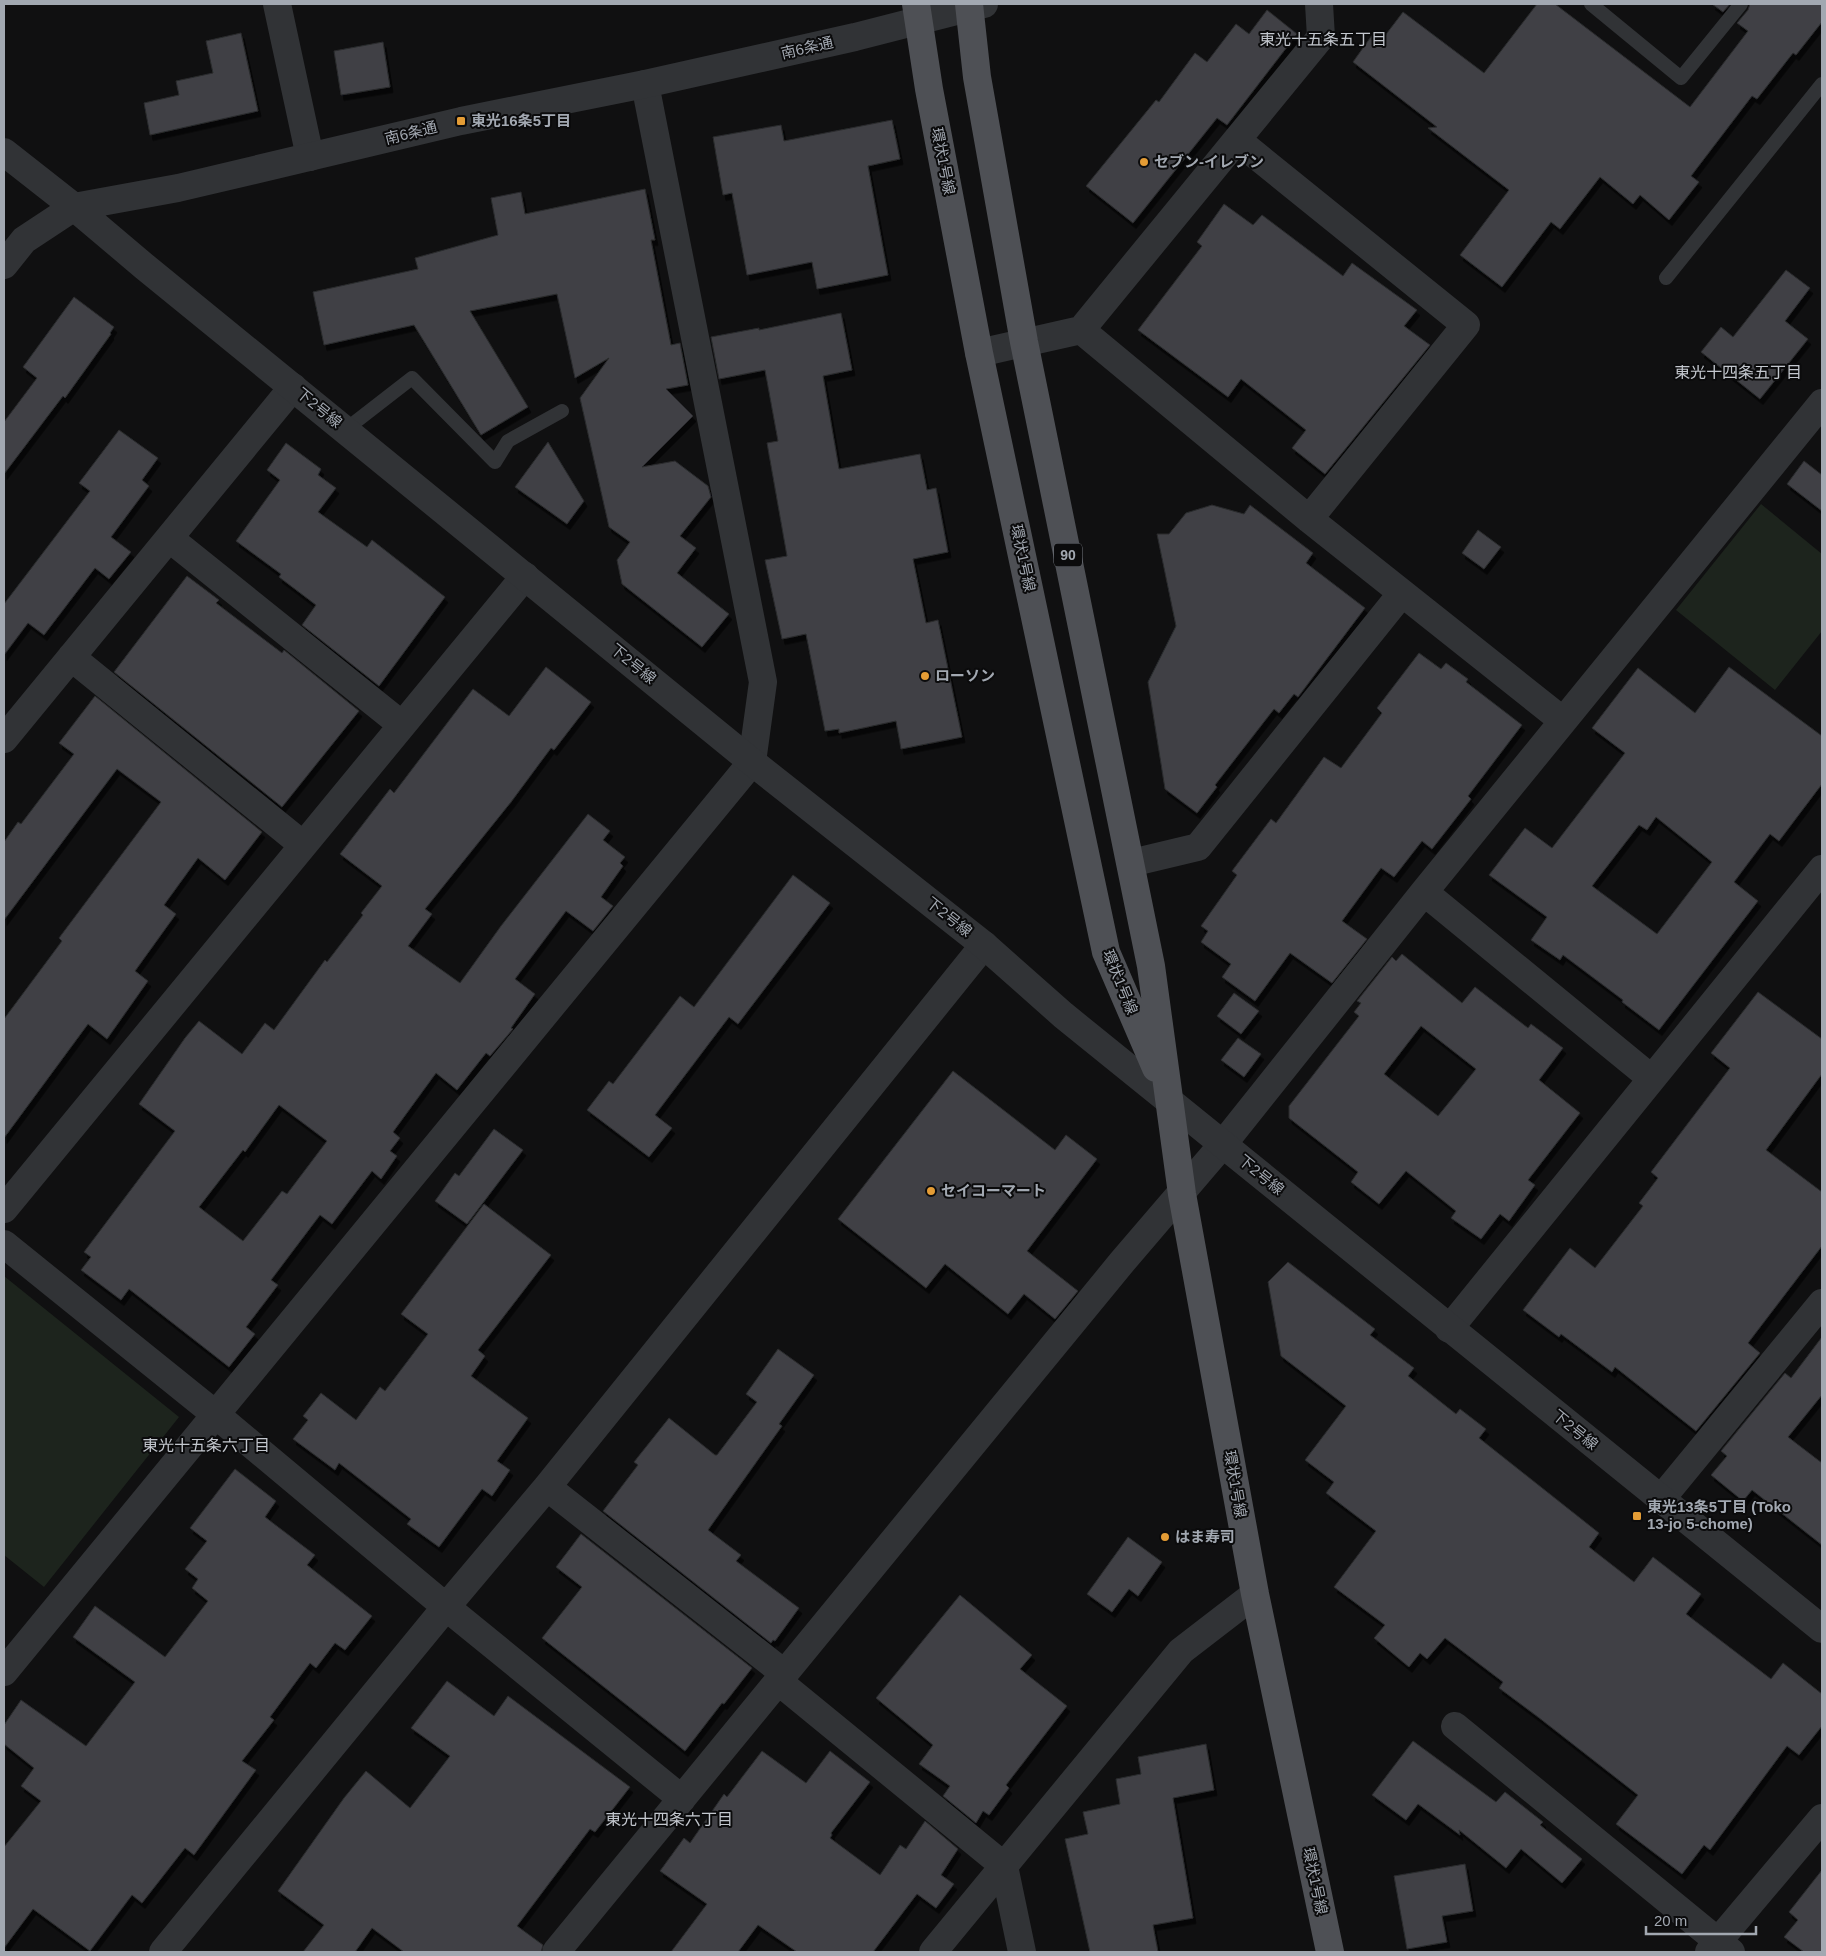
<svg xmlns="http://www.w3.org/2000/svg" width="1826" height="1956" viewBox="0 0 1826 1956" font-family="Arial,'Noto Sans JP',sans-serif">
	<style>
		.green { fill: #1d241d }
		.building { fill: #3f4044; stroke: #2a2b2d; fill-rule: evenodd; filter: url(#shadow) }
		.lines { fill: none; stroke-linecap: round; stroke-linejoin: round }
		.service { stroke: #313336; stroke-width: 14 }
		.minor { stroke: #313336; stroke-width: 28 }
		.tertiary { stroke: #313336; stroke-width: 28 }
		.primary { stroke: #4e5055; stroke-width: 28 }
		.poi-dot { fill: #e49c35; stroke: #0b0b0c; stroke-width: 2 }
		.labels { text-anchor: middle; stroke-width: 4; stroke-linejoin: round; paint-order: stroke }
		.shield { fill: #0b0b0c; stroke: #757980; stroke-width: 1 }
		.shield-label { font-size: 14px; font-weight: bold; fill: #a2a8b1 }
		.street-label { font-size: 15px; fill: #a2a8b1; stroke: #0b0b0c }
		.poi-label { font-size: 15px; font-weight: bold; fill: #a2a8b1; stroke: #0b0b0c; text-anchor: start }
		.neighbourhood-label { font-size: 16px; fill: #c3c7ce; stroke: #0b0b0c }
	</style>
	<defs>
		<filter id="shadow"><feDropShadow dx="3" dy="5.5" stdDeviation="0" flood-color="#0009"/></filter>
	</defs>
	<rect width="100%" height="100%" fill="#101011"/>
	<path class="green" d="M1761 504 1822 554V631L1775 690 1676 610Z
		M4 1276 179 1417 44 1587 4 1555Z"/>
	<path class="building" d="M1537 4H1555L1690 107 1748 31 1737 23 1748 10 1750 4H1822V22L1796 55 1793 53 1757 99 1752 96 1691 176 1699 182 1669 220 1640 195 1633 204 1600 177 1560 229 1551 222 1502 287 1460 255 1509 190 1428 128 1437 127 1353 62 1375 31 1384 37 1403 12 1484 73Z
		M1712 4H1730L1723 12Z
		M1267 10 1297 34 1227 125 1217 118 1133 223 1086 186 1156 100 1159 102 1195 53 1207 62 1236 24 1249 34Z
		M241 33 258 111 150 135 144 103 179 95 176 81 213 73 206 41Z
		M383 42 390 87 341 95 334 51Z
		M892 120 900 159 868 166 888 275 817 289 812 262 747 275 732 193 723 195 713 137 781 125 784 141Z
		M645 189 655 240H651L671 345 680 343 688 385 666 389 693 416 642 467 675 461 708 486 711 497 680 536 696 548 677 573 729 614 702 647 622 584 617 560 630 542 609 527 580 398 609 358 575 378 557 294 470 311 528 407 481 435 414 325 324 345 313 292 418 269 415 258 498 235 491 198 521 192 525 214Z
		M1224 204 1253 225 1262 215 1343 276 1352 263 1417 310 1404 326 1430 345 1325 474 1292 448 1306 430 1241 379 1228 397 1138 330 1202 246 1197 242Z
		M1786 270 1810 288 1785 321 1808 339 1760 399 1701 352 1721 327 1733 337Z
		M74 297 114 327 110 333 111 334 65 398 63 396 4 474V422L37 378 23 367Z
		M841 313 852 370 823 376 839 469 920 454 927 490 936 488 948 552 913 559 926 623 938 620 962 737 901 749 896 721 839 733V729L825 731 806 634 782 639 765 560 787 556 767 443 778 441 765 370 719 379 711 337 759 328V330Z
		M119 430 158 458 142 480 149 486 111 537 131 552 109 579 95 568 44 635 28 623 4 655V604L90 491 79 483Z
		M548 442 584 501 567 524 515 487Z
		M286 443 321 469 318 475 336 488 318 512 367 547 372 540 445 597 379 686 302 625 316 605 279 577 281 574 236 541 280 480 267 470Z
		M1804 461 1822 475V511L1787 484Z
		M1212 505 1244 514 1250 505 1313 553 1306 563 1365 608 1298 697 1294 694 1279 713 1274 709 1215 785 1217 787 1197 813 1165 789 1148 682 1176 626 1157 534H1169L1186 513Z
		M1478 530 1501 547 1484 569 1462 553Z
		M187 576 219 600 216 603 282 653 284 650 359 711 282 807 114 672Z
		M1419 653 1441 669 1446 663 1468 679 1466 682 1522 725 1468 796 1471 799 1432 849 1422 841 1394 877 1381 868 1342 921 1367 939 1332 983 1290 953 1255 1001 1222 977 1231 964 1201 942 1208 931 1201 926 1237 875 1232 871 1271 819 1276 823 1324 757 1341 768 1382 713 1377 708Z
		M546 667 591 702 554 750 551 748 511 802 425 909 432 914 408 946 460 983 501 926 588 814 610 831 603 840 625 857 620 863 623 866 601 897 613 906 593 931 566 911 515 979 535 994 511 1028 513 1029 490 1056 486 1053 457 1090 436 1073 393 1132 400 1138 390 1151 397 1156 381 1179 372 1171 332 1224 320 1215 271 1280 278 1285 246 1327 255 1334 229 1367 129 1289 121 1300 81 1270 91 1257 84 1252 175 1131 139 1104 185 1038 199 1021 242 1054 265 1023 274 1030 325 960 327 962 363 915 361 913 382 886 340 854 390 789 394 793 473 689 509 716ZM279 1105 327 1141 287 1194 282 1191 243 1241 199 1207 243 1150 245 1152Z
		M1729 667 1822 736V784L1779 841 1770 834 1734 882 1758 901 1659 1030 1622 1002 1623 1000 1563 955 1560 960 1531 940 1547 917 1489 875 1525 828 1552 848 1625 753 1592 728 1638 668 1695 713ZM1656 817 1712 862 1657 934 1592 886 1639 825 1647 830Z
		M95 696 262 832 225 880 198 858 164 905 176 914 135 971 148 981 107 1039 88 1024 4 1138V1019L62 941 59 938 161 802 117 769 4 920V842L18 822 21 824 74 754 59 743Z
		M793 875 830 903 738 1024 729 1017 655 1115 672 1128 649 1157 587 1110 609 1081 613 1084 680 996 694 1007Z
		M1402 954 1462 1003 1475 987 1528 1028 1531 1024 1563 1048 1539 1080 1580 1113 1528 1180 1535 1185 1509 1221 1500 1214 1481 1239 1451 1218 1456 1211 1406 1171 1379 1204 1351 1182 1358 1172 1289 1118V1106L1359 1016 1354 1012 1361 1003 1357 1001 1392 957 1396 961ZM1421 1026 1476 1069 1438 1116 1384 1074Z
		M1758 992 1822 1039V1074L1766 1150 1822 1192V1246L1748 1343 1760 1353 1696 1431 1615 1367 1612 1372 1561 1334 1559 1337 1523 1310 1570 1248 1595 1268 1643 1206 1639 1203 1658 1178 1651 1172 1730 1068 1711 1053Z
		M1234 993 1259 1011 1241 1034 1217 1016Z
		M1238 1038 1261 1054 1244 1077 1221 1060Z
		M953 1071 1055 1150 1066 1135 1097 1159 1027 1251 1078 1291 1055 1319 1024 1294 1008 1314 945 1264 926 1288 838 1219Z
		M494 1129 523 1150 467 1224 435 1201 455 1173 459 1176Z
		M484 1204 551 1255 478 1350 485 1356 471 1376 528 1418 497 1461 510 1470 492 1496 482 1489 439 1547 407 1524 411 1519 339 1463 335 1470 293 1439 308 1420 303 1416 321 1393 356 1420 380 1387 385 1391 428 1334 401 1314Z
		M1288 1262 1375 1329 1370 1335 1414 1368 1408 1376 1456 1414 1460 1409 1486 1429 1479 1438 1599 1533 1589 1547 1634 1582 1653 1557 1701 1594 1686 1614 1771 1679 1783 1663 1822 1694V1726L1799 1755 1787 1746 1710 1850 1704 1845 1682 1874 1616 1824 1638 1795 1538 1717 1499 1688 1503 1682 1445 1638 1427 1659 1420 1653 1409 1667 1374 1638 1385 1625 1334 1587 1376 1531 1326 1493 1334 1482 1305 1460 1346 1406 1281 1356 1268 1282Z
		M1822 1337V1395L1788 1437 1822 1463V1545L1752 1490 1743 1501 1711 1475 1727 1456 1721 1451 1785 1373 1791 1378Z
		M778 1349 814 1375 779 1424 782 1426 708 1530 741 1555 736 1561 799 1608 775 1641 773 1640 771 1643 603 1511 638 1465 634 1462 669 1418 715 1455H717L757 1402 746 1394Z
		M235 1469 276 1501 265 1517 315 1555 307 1565 372 1616 345 1650 335 1643 316 1668 310 1663 270 1717 274 1720 242 1761 256 1770 194 1855 185 1848 142 1903 132 1895 90 1951 33 1909 4 1948V1847L41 1801 21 1786 34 1768 4 1744V1725L21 1700 86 1746 135 1682 73 1637 95 1606 165 1657 208 1601 192 1588 198 1579 185 1569 207 1541 190 1528Z
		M581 1534 752 1668 724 1704 722 1703 685 1751 542 1638 582 1587 556 1567Z
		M1128 1537 1162 1562 1138 1596 1129 1589 1112 1612 1087 1594Z
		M960 1595 1032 1655 1020 1669 1067 1706 1006 1785 1009 1788 989 1815 983 1811 976 1823 943 1796 950 1786 919 1764 933 1745 876 1698Z
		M447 1681 494 1716 508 1696 630 1787 595 1832 590 1829 517 1926 543 1945 541 1952H404L372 1928 355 1952H303L324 1925 278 1891 344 1798 366 1771 410 1808 450 1756 411 1728Z
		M1413 1741 1496 1802 1505 1792 1543 1822 1540 1825 1582 1859 1562 1883 1521 1849 1506 1868 1459 1830 1460 1835 1418 1804 1406 1820 1372 1795Z
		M1206 1744 1214 1790 1173 1798 1193 1918 1153 1925 1158 1952H1090L1065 1839 1088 1834 1083 1812 1120 1804 1116 1779 1141 1774 1138 1757Z
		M762 1751 806 1783 830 1751 870 1782 831 1833 832 1835 830 1838 880 1875 900 1845 906 1849 925 1821 958 1849 941 1875 954 1884 936 1908 917 1894 873 1952H797L758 1925 738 1952H671L707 1904 660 1871 684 1838 690 1843 724 1794 727 1797Z
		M1465 1864 1473 1911 1442 1916 1447 1942 1407 1949 1394 1876Z
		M1822 1870V1952H1804L1784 1937 1798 1920 1789 1912Z"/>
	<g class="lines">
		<path class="service" d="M1591 4 1681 78 1741 4
			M1666 278 1822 84
			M345 430 412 378 495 462 508 441 562 411"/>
		<path class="minor" d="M277 4 310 157
			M1237 140 1466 325 1309 519
			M1081 330 1309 519 1562 720
			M979 353 1081 330 1321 37 1319 4
			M169 538 402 725
			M71 657 303 845
			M4 739 293 387
			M1131 863 1198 847 1402 593
			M1424 892 1651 1078
			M4 1209 525 576
			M4 1244 215 1414 446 1607 682 1799
			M1449 1329 1822 869
			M547 1487 785 1674
			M1661 1499 1822 1303
			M4 1672 752 762 763 682 645 84
			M778 1681 1004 1866 1022 1952
			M1455 1726 1731 1952
			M163 1952 446 1607 547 1487 984 945
			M556 1952 1122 1262 1223 1144 1424 892 1822 403
			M933 1952 1181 1651 1255 1594
			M1709 1952 1822 1818"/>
		<path class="tertiary" d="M4 152 74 207 145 267 752 762 984 945 1063 1015 1822 1629
			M4 265 24 240 74 207 178 188 461 121 645 84 855 37 984 4"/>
		<path class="primary" d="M916 4 929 89 979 353 1106 952 1156 1068
			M969 4 977 77 1024 342 1151 966 1182 1194 1255 1594 1330 1952"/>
	</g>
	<g class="poi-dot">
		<rect x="456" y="116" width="10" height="10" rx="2.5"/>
		<circle cx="1144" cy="162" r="5"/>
		<circle cx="925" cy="676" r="5"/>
		<circle cx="931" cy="1191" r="5"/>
		<rect x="1632" y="1511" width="10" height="10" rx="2.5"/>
		<circle cx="1165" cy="1537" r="5"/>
	</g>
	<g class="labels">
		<rect class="shield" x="1054" y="543.5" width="28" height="23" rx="4"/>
		<g class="shield-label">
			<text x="1068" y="560">90</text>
		</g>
		<g class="street-label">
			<text transform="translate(807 48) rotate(-13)" y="5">南6条通</text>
			<text transform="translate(411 133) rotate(-14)" y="5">南6条通</text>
			<text transform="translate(943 161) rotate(79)" y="5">環状1号線</text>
			<text transform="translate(319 408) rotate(39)" y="5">下2号線</text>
			<text transform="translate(1023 558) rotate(78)" y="5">環状1号線</text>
			<text transform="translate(633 664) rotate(39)" y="5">下2号線</text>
			<text transform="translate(949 917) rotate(38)" y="5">下2号線</text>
			<text transform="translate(1120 982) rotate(68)" y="5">環状1号線</text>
			<text transform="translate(1261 1175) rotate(39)" y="5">下2号線</text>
			<text transform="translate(1575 1430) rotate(39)" y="5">下2号線</text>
			<text transform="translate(1235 1484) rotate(80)" y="5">環状1号線</text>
			<text transform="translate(1315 1881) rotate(78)" y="5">環状1号線</text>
		</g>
		<g class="poi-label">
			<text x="471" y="126">東光16条5丁目</text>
			<text x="1154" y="167">セブン-イレブン</text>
			<text x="935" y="681">ローソン</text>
			<text x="941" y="1196">セイコーマート</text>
			<text x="1647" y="1512">東光13条5丁目 (Toko<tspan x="1647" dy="17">13-jo 5-chome)</tspan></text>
			<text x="1175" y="1542">はま寿司</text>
		</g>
		<g class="neighbourhood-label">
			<text x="1323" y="45">東光十五条五丁目</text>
			<text x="1738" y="378">東光十四条五丁目</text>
			<text x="206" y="1451">東光十五条六丁目</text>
			<text x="669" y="1825">東光十四条六丁目</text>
		</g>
	</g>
	<rect width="1826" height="1956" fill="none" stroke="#a2a8b1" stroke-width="10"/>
	<path d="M1646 1926v8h110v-8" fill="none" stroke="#a2a8b1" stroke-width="2.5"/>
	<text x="1654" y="1926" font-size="15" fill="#a2a8b1" stroke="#0b0b0c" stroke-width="4" paint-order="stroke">20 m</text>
</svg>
